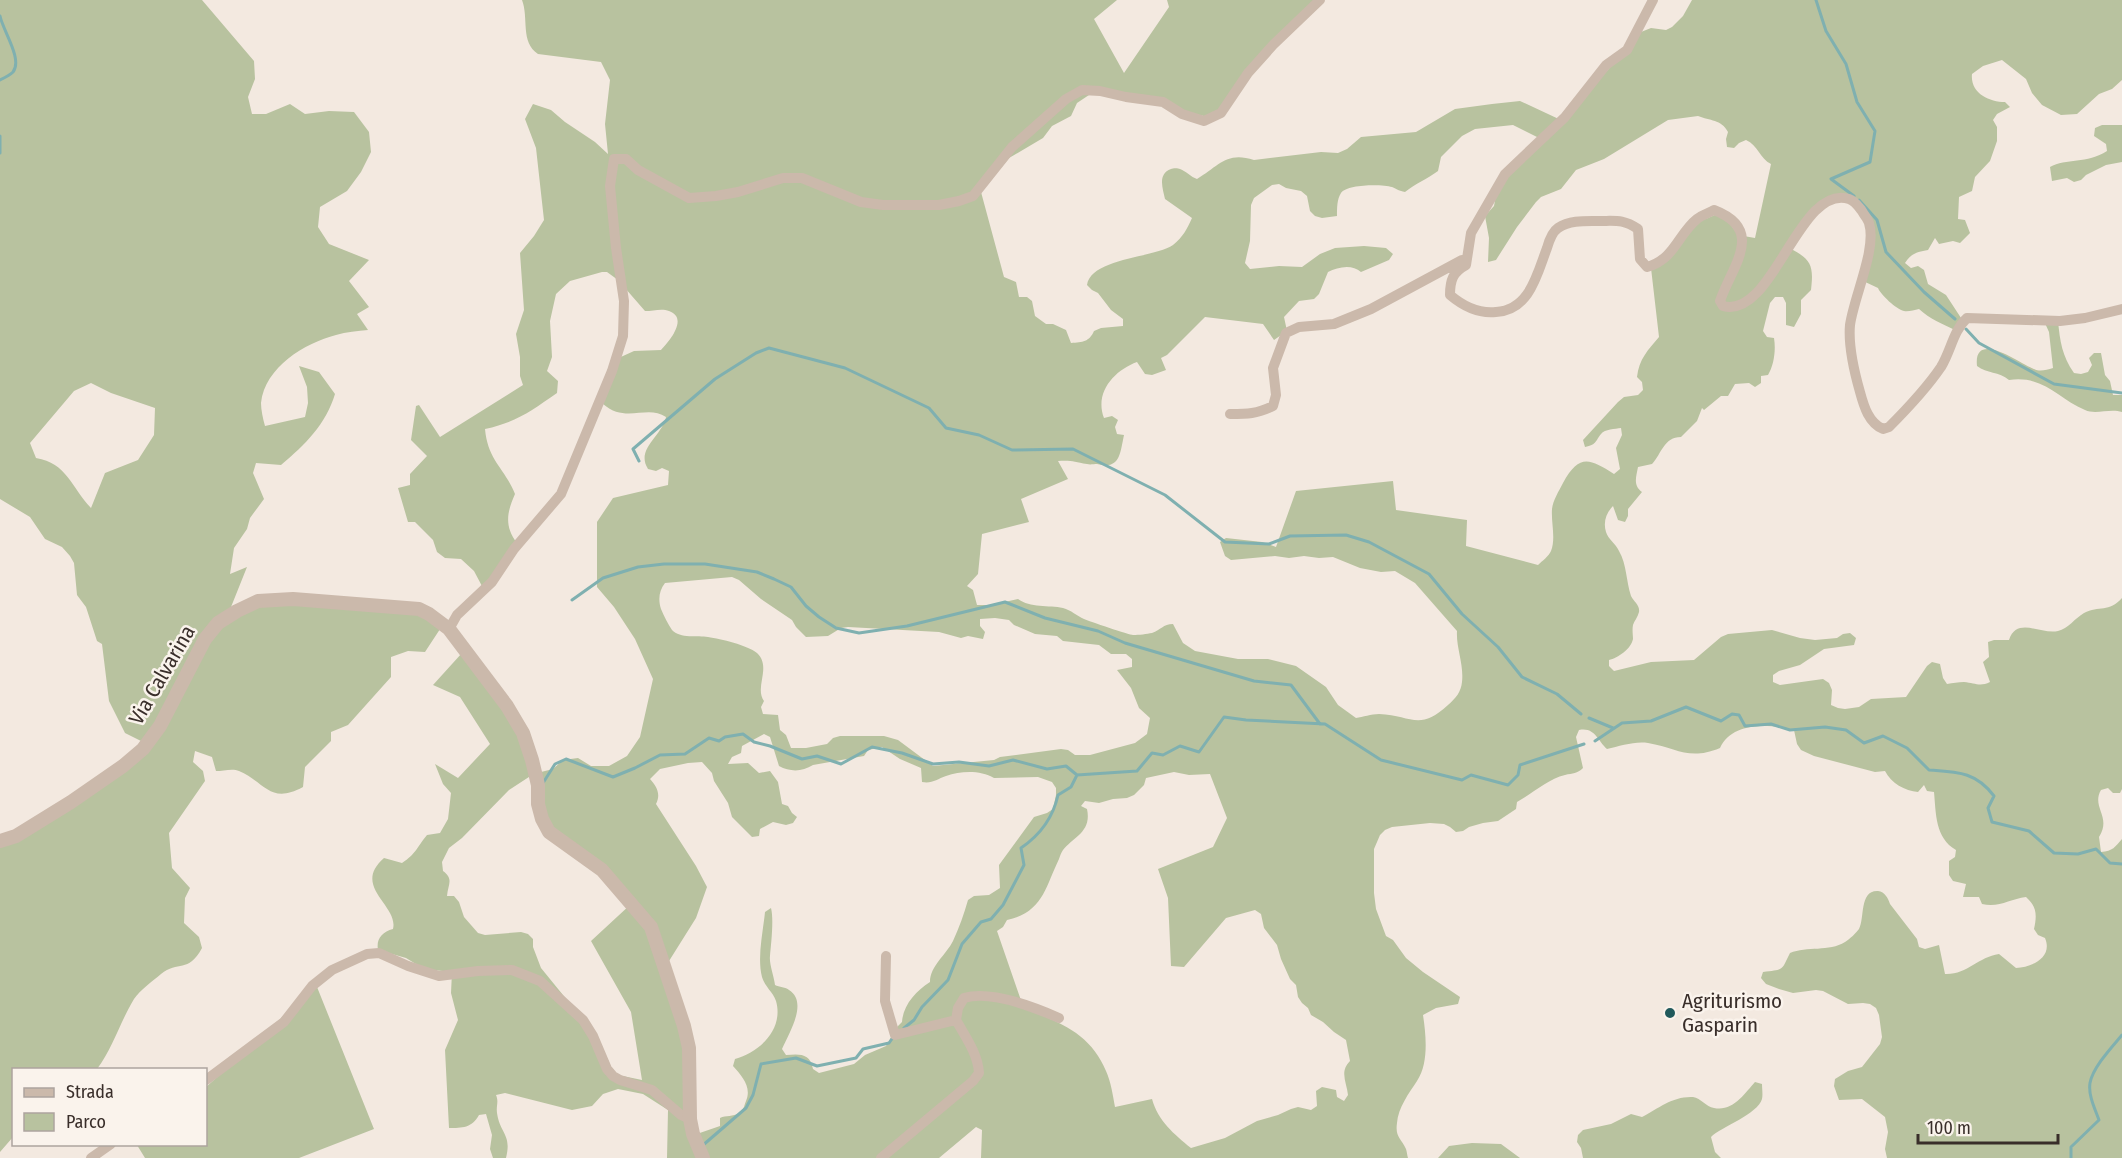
<svg xmlns="http://www.w3.org/2000/svg" width="2122" height="1158" viewBox="0 0 2122 1158" font-family="'Fira Sans Condensed',sans-serif">
	<style>
		.green { fill: #b8c29f; fill-rule: evenodd }
		.lines { fill: none; stroke-linecap: round; stroke-linejoin: round }
		.stream { stroke: #7fb0b0; stroke-width: 3 }
		.minor { stroke: #cbb9ab; stroke-width: 10 }
		.tertiary { stroke: #cbb9ab; stroke-width: 14 }
		.poi-dot { fill: #20595b; stroke: #faf3ec; stroke-width: 2 }
		.labels { text-anchor: middle; stroke-width: 5; stroke-linejoin: round; paint-order: stroke }
		.street-label { font-size: 21px; fill: #392e2a; stroke: #faf3ec }
		.poi-label { font-size: 21px; fill: #392e2a; stroke: #faf3ec; text-anchor: start }
	</style>
	<rect width="100%" height="100%" fill="#f3e9e0"/>
	<path class="green" d="M0 0H202L254 61 255 79 248 97 252 114H266L290 104 305 114 329 111 354 112 369 132 371 152 361 172 347 191 320 207 318 227 329 244 369 260 349 281 369 307 357 314 368 330C358 331 346 332 336 335 305 343 265 367 261 403 261 410 263 419 265 426L305 417 308 403 307 387 299 366 319 372 335 394C326 424 305 445 281 465L256 463 253 473 264 499 250 518 247 529 234 548 230 574 247 567 229 612 270 599 382 603 444 623 425 652 408 651 391 657V677L348 725 331 732V741L305 767 303 787C270 805 265 782 239 771 233 768 223 771 216 771L212 757 195 751 193 762 203 771 205 781 169 833 172 868 190 888 185 898 184 923 199 937 202 948C188 974 178 960 161 974 153 981 140 990 134 999 120 1022 113 1048 97 1069L14 1070 13 1137 0 1152V840H10L145 743 125 733 109 701 102 644 97 641 86 607 77 595 74 563 70 556 62 547 45 539 30 517 0 499ZM91 383 111 393 155 408 154 435 138 460 105 473 91 508C71 487 67 463 36 458L30 443 74 391Z
		M522 0H1117L1094 19 1124 73 1169 7 1167 0H1324L1271 49 1216 119 1092 89 1089 95 1077 103 1071 116 1052 126 1043 138 1009 158 981 192 1004 277 1016 282 1019 297H1027L1032 301 1035 316 1046 324H1053L1066 330 1071 343C1083 342 1089 342 1094 331L1101 328 1123 326V319L1111 310 1098 293 1092 290 1087 285C1091 258 1154 258 1173 245 1183 237 1187 229 1192 218L1165 199C1163 189 1157 174 1171 169 1173 168 1178 168 1180 169 1186 171 1191 177 1197 179 1219 166 1226 151 1254 160L1321 152 1338 153 1347 149 1361 137 1416 132 1455 109 1492 104 1520 101 1563 121 1641 32 1651 28 1666 30 1672 27 1683 16 1692 0H2122V80L2112 89 2099 94 2077 114 2061 115 2042 105 2032 93 2026 79 2002 60 1983 66 1972 74C1970 93 1989 102 2005 102L2010 107 1997 114 1993 120 1997 127V141L1990 161 1975 177 1972 191 1959 197 1958 219 1965 220 1970 233 1960 243 1953 241 1939 244 1935 238 1928 250C1918 252 1911 253 1905 263L1911 268 1918 266 1924 270 1928 284 1946 295 1963 321 1955 330C1942 324 1930 319 1919 309 1914 310 1908 312 1904 311 1896 309 1881 295 1878 288L1861 280 1869 225 1858 206 1830 196 1789 248C1811 259 1814 265 1811 290L1801 300V314L1794 327 1786 325V303L1783 297H1775L1770 303 1763 331 1767 337 1774 338C1776 350 1774 365 1768 375L1761 376V383L1755 387 1749 383 1735 384 1728 396H1721L1704 410 1702 408 1697 421 1681 437C1664 437 1662 453 1652 464L1638 467C1636 478 1633 485 1642 492L1628 509V516L1625 522 1618 520 1613 506C1606 513 1603 522 1606 532 1608 539 1616 544 1619 551 1627 565 1626 581 1631 596 1634 602 1640 605 1639 612 1638 617 1634 621 1633 625 1632 630 1633 635 1633 639 1631 649 1618 658 1609 660V666L1614 671 1651 662 1694 660 1721 637 1728 634 1772 630 1800 638 1815 640 1837 638 1843 634 1850 633 1856 638 1854 645 1824 649 1800 665 1779 671 1773 675V682L1780 685 1823 679 1829 683 1832 690 1831 705 1838 708 1845 709 1859 707 1871 699 1906 697 1927 666 1932 662 1940 664 1943 678 1947 684C1953 683 1958 682 1964 682 1975 683 1980 687 1990 682L1983 662 1989 657 1988 642 1994 640H2009C2017 616 2041 635 2058 631 2068 629 2075 618 2084 613 2099 605 2109 613 2122 598V789L2120 793H2113L2108 788 2101 790C2091 807 2112 817 2099 837L2101 852C2113 851 2115 847 2122 839V1158H1887L1885 1149 1888 1132 1885 1117 1862 1099 1839 1100 1834 1086 1835 1079 1848 1071 1862 1067 1880 1044 1882 1037 1879 1015 1876 1008 1870 1004 1863 1003 1848 1004 1823 991 1816 990 1793 993 1779 989 1766 984 1761 978 1763 972C1785 969 1781 971 1790 953 1807 946 1829 952 1845 942 1850 939 1856 933 1859 929 1865 918 1859 890 1878 891 1885 892 1888 898 1890 904L1917 939 1919 947 1925 949 1939 945 1945 974C1967 975 1978 957 1999 954L2016 968C2033 967 2053 957 2045 938L2038 935 2034 929C2037 915 2037 907 2026 897 2010 899 1999 908 1982 904L1979 897H1963L1966 884 1953 881 1949 875V861L1955 857 1956 850C1935 838 1936 813 1934 792L1927 791 1924 785 1918 792C1905 791 1891 783 1885 771L1875 772 1814 756 1801 750 1797 744 1794 730C1771 724 1732 721 1720 748 1689 761 1677 748 1648 743 1635 741 1620 746 1607 749 1597 740 1595 727 1579 730L1576 737 1583 768C1577 774 1573 773 1565 775 1548 779 1533 793 1517 802L1516 809 1498 821 1483 823 1469 827 1463 831 1456 832 1450 827 1444 824 1430 823 1392 827 1385 830 1380 835 1374 849V893L1376 909 1386 936 1393 940 1406 958 1423 972 1460 997 1458 1004 1436 1008 1423 1015C1426 1035 1429 1063 1417 1081 1409 1093 1398 1108 1397 1123 1395 1137 1401 1138 1406 1149 1407 1152 1407 1155 1408 1158H981L982 1130 976 1127 939 1158H667L668 1110 643 1094 618 1089 603 1094 592 1106 572 1110 505 1093 496 1095C499 1102 496 1105 497 1113 500 1134 512 1134 506 1158H493L490 1149 492 1135 486 1114 479 1115C472 1128 462 1128 449 1128L445 1050 458 1020 451 993 452 972 424 969 406 958 378 950C376 939 382 932 393 929 399 905 351 887 384 858L402 863C416 854 417 847 427 835L440 833 448 819 451 793 443 784 435 764 458 778 490 744 460 697 433 685 462 653 518 727 533 774 553 769 563 760 578 758 591 766H609L627 756 640 737 653 679 635 639 614 607 597 587V522L613 498 668 485 669 471 662 468 656 471 648 469C635 449 663 435 666 417 647 404 626 424 603 404L612 361 634 351 661 350C669 342 689 318 669 311 662 308 653 311 645 311L618 280 607 272H602L570 281 556 294 550 321 552 357 547 371 558 381 557 393C531 411 517 422 485 429 488 461 504 467 515 494 507 512 504 526 517 543L483 588 474 571 461 559 445 558 437 552 433 540 415 522H408L398 488 410 485V474L427 456 411 440 416 406 419 405 440 437 523 385 520 376V357L516 334 524 310 520 253 534 236 544 220 536 148 525 119 533 104 551 110 565 122 595 142 608 154 605 124 610 80 601 62 538 54C520 42 529 18 522 0ZM1698 116C1710 121 1721 119 1728 132L1726 139 1727 147 1734 148 1739 143 1746 140C1758 145 1760 159 1771 164L1755 238 1738 235 1722 212 1696 223 1651 268 1659 337C1648 350 1639 359 1637 377L1642 382 1643 390 1638 395 1624 397 1618 402 1583 440 1585 447C1597 444 1594 443 1601 434 1605 429 1615 429 1621 428L1622 435 1616 448 1620 469 1614 474C1589 458 1579 454 1563 483 1559 491 1553 500 1552 509 1551 523 1556 538 1551 551 1549 556 1542 561 1538 565L1466 546 1467 520 1396 510 1393 481 1296 491 1276 547 1262 542 1226 538 1220 542 1225 556 1231 560 1275 556 1289 558 1304 556 1319 558 1333 557 1360 568 1381 572 1395 571 1415 583 1457 631C1456 648 1464 664 1462 682 1461 692 1456 698 1448 705 1419 732 1411 715 1379 714 1371 714 1363 717 1356 718L1338 705 1326 687 1296 666 1268 659H1238L1195 651 1183 643 1173 624C1163 624 1161 630 1152 633 1147 634 1139 635 1133 635 1130 635 1088 621 1084 619 1077 616 1071 610 1063 608 1049 605 1030 608 1018 599L991 605H977L973 590 967 586 978 574 982 534 1029 522 1021 499 1068 479 1058 461C1072 460 1074 462 1087 464 1090 465 1094 464 1097 464 1120 470 1120 454 1124 435L1117 434 1115 427 1118 420 1112 416 1104 418C1094 392 1115 370 1137 362L1145 374 1152 375 1166 370 1161 358 1167 355 1205 317 1263 324 1274 340 1287 331 1284 317 1299 301 1314 299 1319 294 1328 272C1338 267 1352 264 1361 272L1389 260 1393 254 1386 248 1364 246 1335 248 1320 254 1302 267 1279 266 1250 269 1245 263 1250 241 1251 205 1254 198 1272 185 1279 184 1286 188 1301 191 1307 196 1310 211 1315 216 1322 218 1337 216C1337 208 1337 199 1341 193 1347 184 1382 184 1392 187 1397 189 1399 191 1405 192 1416 183 1426 180 1438 171L1441 157 1462 136 1475 129 1513 125 1539 138 1498 184 1494 206 1485 216 1489 238 1488 262 1496 260 1517 227 1536 202 1541 197 1561 189 1576 170 1604 159 1668 120ZM732 577 739 580 761 599 792 620 796 627 806 637 828 636 841 628 848 627 939 632 961 638 968 636 983 639 985 632 980 626V619L995 618 1009 620 1014 625 1035 634 1057 636 1063 641 1099 645 1111 654H1126L1132 659V667L1117 670 1131 688 1139 708 1150 718 1147 734 1135 743 1090 755H1075L1068 750 1061 749 1000 757 994 760 933 766 898 740 884 736H840L833 738 827 744 806 748H791L786 735 780 730 778 715 763 714 761 707 764 701C754 687 772 667 757 653 747 645 721 639 708 637 698 635 680 639 672 630 668 624 664 616 661 609 658 599 659 591 665 583ZM764 734 770 737 779 766C790 772 802 772 813 765L864 756 868 750 882 747 900 759 921 768 922 782C932 784 937 779 946 776 961 771 980 770 994 778L1038 777 1052 782 1056 788V795L1053 809 1047 813 1034 817 999 865 1000 888 989 895 974 896 968 900C964 914 959 928 953 941 946 955 930 966 930 982 916 991 903 1005 902 1022L897 1027 886 1046 865 1055 854 1064 819 1073 813 1069C810 1053 800 1054 786 1055L782 1049C788 1035 809 1002 789 990 786 987 779 987 775 985 774 976 769 964 770 956 771 945 774 919 771 908L765 912C763 932 757 957 762 977 765 987 773 992 776 1001 784 1029 760 1052 735 1059L733 1066C742 1076 752 1087 746 1101 744 1106 744 1110 739 1113 733 1117 726 1115 720 1118V1126L691 1136 681 1016 664 969 696 918 707 887 696 866 656 804C661 794 657 787 650 779L660 769 688 763 702 762 712 773 714 781 728 803 732 817 752 837 759 836 760 829 773 822 786 825 793 823 797 817 792 813 788 806 782 804 778 782 770 771 759 773 748 763 728 764 732 757 741 753 742 746ZM1174 772 1189 775 1210 774 1227 818 1213 847 1158 869 1168 898 1171 966 1184 967 1226 918 1255 910 1261 914 1264 928 1277 945 1281 959 1290 979 1296 985 1298 997 1302 1003 1308 1008 1311 1015 1323 1022 1334 1032 1346 1040 1350 1061C1339 1072 1347 1083 1348 1095L1344 1101 1337 1097 1336 1090 1322 1087 1316 1091 1317 1106 1311 1110 1298 1107 1291 1109 1278 1115 1257 1121 1225 1138 1191 1148C1174 1134 1158 1121 1152 1099L1115 1107C1113 1096 1111 1082 1106 1071 1091 1034 1059 1021 1024 1009L997 931 1003 927 1007 920C1043 912 1045 888 1059 859 1060 856 1061 853 1063 850 1073 837 1092 832 1087 809L1081 806 1085 801 1099 803 1113 799 1127 798 1134 795 1144 785 1146 778ZM532 775 548 832 600 868 631 904 591 941 631 1012 642 1080 618 1075 612 1069 598 1038 541 968 533 947V939L528 934 521 932 485 935 478 933 464 917 459 902 454 896H447C448 884 454 879 443 871L442 862 449 848 462 838 509 790Z
		M2102 125H2122V162L2106 165 2086 175 2081 180 2074 182 2067 178 2052 181 2050 167C2066 158 2087 164 2107 151L2106 144 2094 136 2095 128Z
		M2044 321H2058C2060 341 2062 356 2074 373L2081 374 2088 372 2092 365 2089 358 2094 353H2101L2105 375 2110 381 2113 395H2122V412C2110 408 2096 415 2085 410 2058 399 2044 375 2009 380 1999 371 1987 374 1977 366 1973 328 2022 365 2034 369 2040 372 2046 370 2053 368L2049 332Z
		M315 982 374 1129 299 1158H145L137 1145 206 1144V1087L267 1033Z
		M1755 1082 1762 1084C1762 1088 1763 1095 1762 1099 1758 1114 1721 1127 1711 1137L1715 1152 1721 1158H1583L1581 1148 1577 1142 1578 1135 1583 1130 1611 1124 1631 1114 1642 1117C1659 1108 1673 1096 1693 1097 1701 1098 1706 1107 1714 1108 1733 1112 1745 1093 1755 1082Z
		M1472 1143 1501 1144 1520 1158H1438L1449 1146Z"/>
	<g class="lines">
		<path class="stream" d="M1816 0 1826 31 1846 64 1857 102 1875 131 1870 162 1831 179 1854 196
			M0 16C3 31 23 59 13 72 10 75 4 78 0 80
			M0 136V153
			M1859 200 1877 220 1886 252 1924 292 1955 319
			M1966 329 1979 343 2054 384 2122 393
			M639 461 633 449 715 379 756 353 769 348 845 368 929 408 946 428 979 435 1012 450 1073 449 1165 495 1225 542 1269 544 1290 536 1346 535 1369 542 1429 574 1462 614 1498 647 1522 677 1557 694 1581 714
			M572 600 603 578 638 567 664 564H705L757 572 774 579 791 587 806 606 819 617 836 628 859 633 907 626 1005 602 1045 618 1098 631 1125 643 1254 681 1291 685 1320 724
			M1589 718 1613 728
			M1595 741 1622 723 1651 721 1686 707 1721 721 1732 714 1739 715 1745 726 1771 724 1790 730 1825 727 1846 730 1864 743 1883 736 1907 748 1929 770C1958 772 1976 772 1994 796L1988 808 1992 822 2029 831 2054 853 2078 854 2096 849 2110 863 2122 864
			M543 783 555 764 566 759 613 777 635 768 660 755 685 754 709 738 719 741 725 737 743 734 754 742 770 746 802 759 817 756 841 764 872 747 902 753 933 764 959 762 989 766 1013 760 1047 769 1066 766 1077 775 1137 771 1152 753 1163 755 1180 746 1199 752 1224 717 1246 720 1325 724 1381 760 1462 780 1471 775 1508 785 1518 775 1520 765 1584 744
			M904 1028 914 1020 922 1007 948 980 962 944 981 922 991 919 1003 905 1024 865 1021 848C1040 835 1053 818 1058 795L1071 787 1077 775
			M702 1146 746 1108 753 1095 761 1064 796 1058 817 1066 856 1058 863 1049 889 1043 894 1036
			M2071 1158V1147L2099 1120C2095 1109 2088 1095 2090 1083 2093 1067 2112 1047 2122 1035"/>
		<path class="minor" d="M1653 0 1627 50 1606 65 1565 117 1505 174 1471 233 1466 265C1453 272 1450 280 1450 295 1463 306 1478 314 1496 312 1530 310 1537 274 1547 248 1549 241 1552 232 1558 228 1570 220 1585 221 1599 221 1616 221 1623 219 1638 229L1640 259 1647 267C1675 259 1678 234 1697 219 1702 215 1709 213 1714 210 1766 230 1732 266 1720 301L1723 306C1773 320 1799 183 1849 199 1855 201 1858 206 1862 211 1864 215 1868 219 1869 223 1877 249 1854 296 1850 325 1848 347 1854 371 1860 392 1864 407 1869 423 1883 429L1889 427C1908 408 1926 389 1941 367 1951 351 1953 331 1967 318L2060 321 2085 318 2122 309
			M1230 414C1248 414 1256 414 1273 406L1276 395 1273 368 1286 333 1299 327 1334 324 1371 309 1462 260
			M449 629 457 615 492 582 514 549 561 494 612 371 623 336 624 301 616 248 610 186 614 159H626L638 170 689 198 716 196 738 192 783 178H802L861 202 883 205H939L959 201 973 196 1012 147 1066 99 1082 90 1100 91 1126 97 1163 102 1182 114 1204 121 1221 113 1248 73 1273 45 1320 0
			M886 956 885 1001 895 1035 956 1020 958 1008 964 998C990 990 1034 1007 1059 1018
			M206 1080 284 1022 312 986 332 970 367 954 379 953 408 966 439 976 478 971 512 970 540 981 583 1020 593 1036 607 1069 613 1076 620 1080 652 1090 681 1115 690 1119
			M91 1158 111 1144
			M881 1158 973 1081 979 1073C978 1054 965 1036 956 1020"/>
		<path class="tertiary" d="M0 841 16 836 71 802 123 766 143 749 160 726 205 639 218 623 237 611 258 601 293 599 419 609 429 614 449 629 507 706 523 733 532 760 538 785V804L542 819 549 832 602 870 651 927 684 1026 689 1048 690 1119 693 1134 703 1158"/>
	</g>
	<circle class="poi-dot" cx="1670" cy="1013" r="6"/>
	<g class="labels">
		<g class="street-label">
			<text transform="translate(162 675) rotate(-60)" y="7">Via Calvarina</text>
		</g>
		<g class="poi-label">
			<text x="1682" y="1008">Agriturismo<tspan x="1682" dy="24">Gasparin</tspan></text>
		</g>
	</g>
	<rect x="12" y="1068" width="195" height="78" fill="#faf3ec" stroke="#ada49e" stroke-width="1.5"/>
	<rect x="24" y="1088" width="30" height="9" fill="#cbb9ab" stroke="#ada49e" stroke-width="1.5"/>
	<text x="66" y="1098" font-size="18" fill="#392e2a">Strada</text>
	<rect x="24" y="1113" width="30" height="18" fill="#b8c29f" stroke="#ada49e" stroke-width="1.5"/>
	<text x="66" y="1128" font-size="18" fill="#392e2a">Parco</text>
	<path d="M1918 1134v9h140v-9" fill="none" stroke="#392e2a" stroke-width="3"/>
	<text x="1927" y="1134" font-size="18" fill="#392e2a" stroke="#faf3ec" stroke-width="4.5" paint-order="stroke">100 m</text>
</svg>
